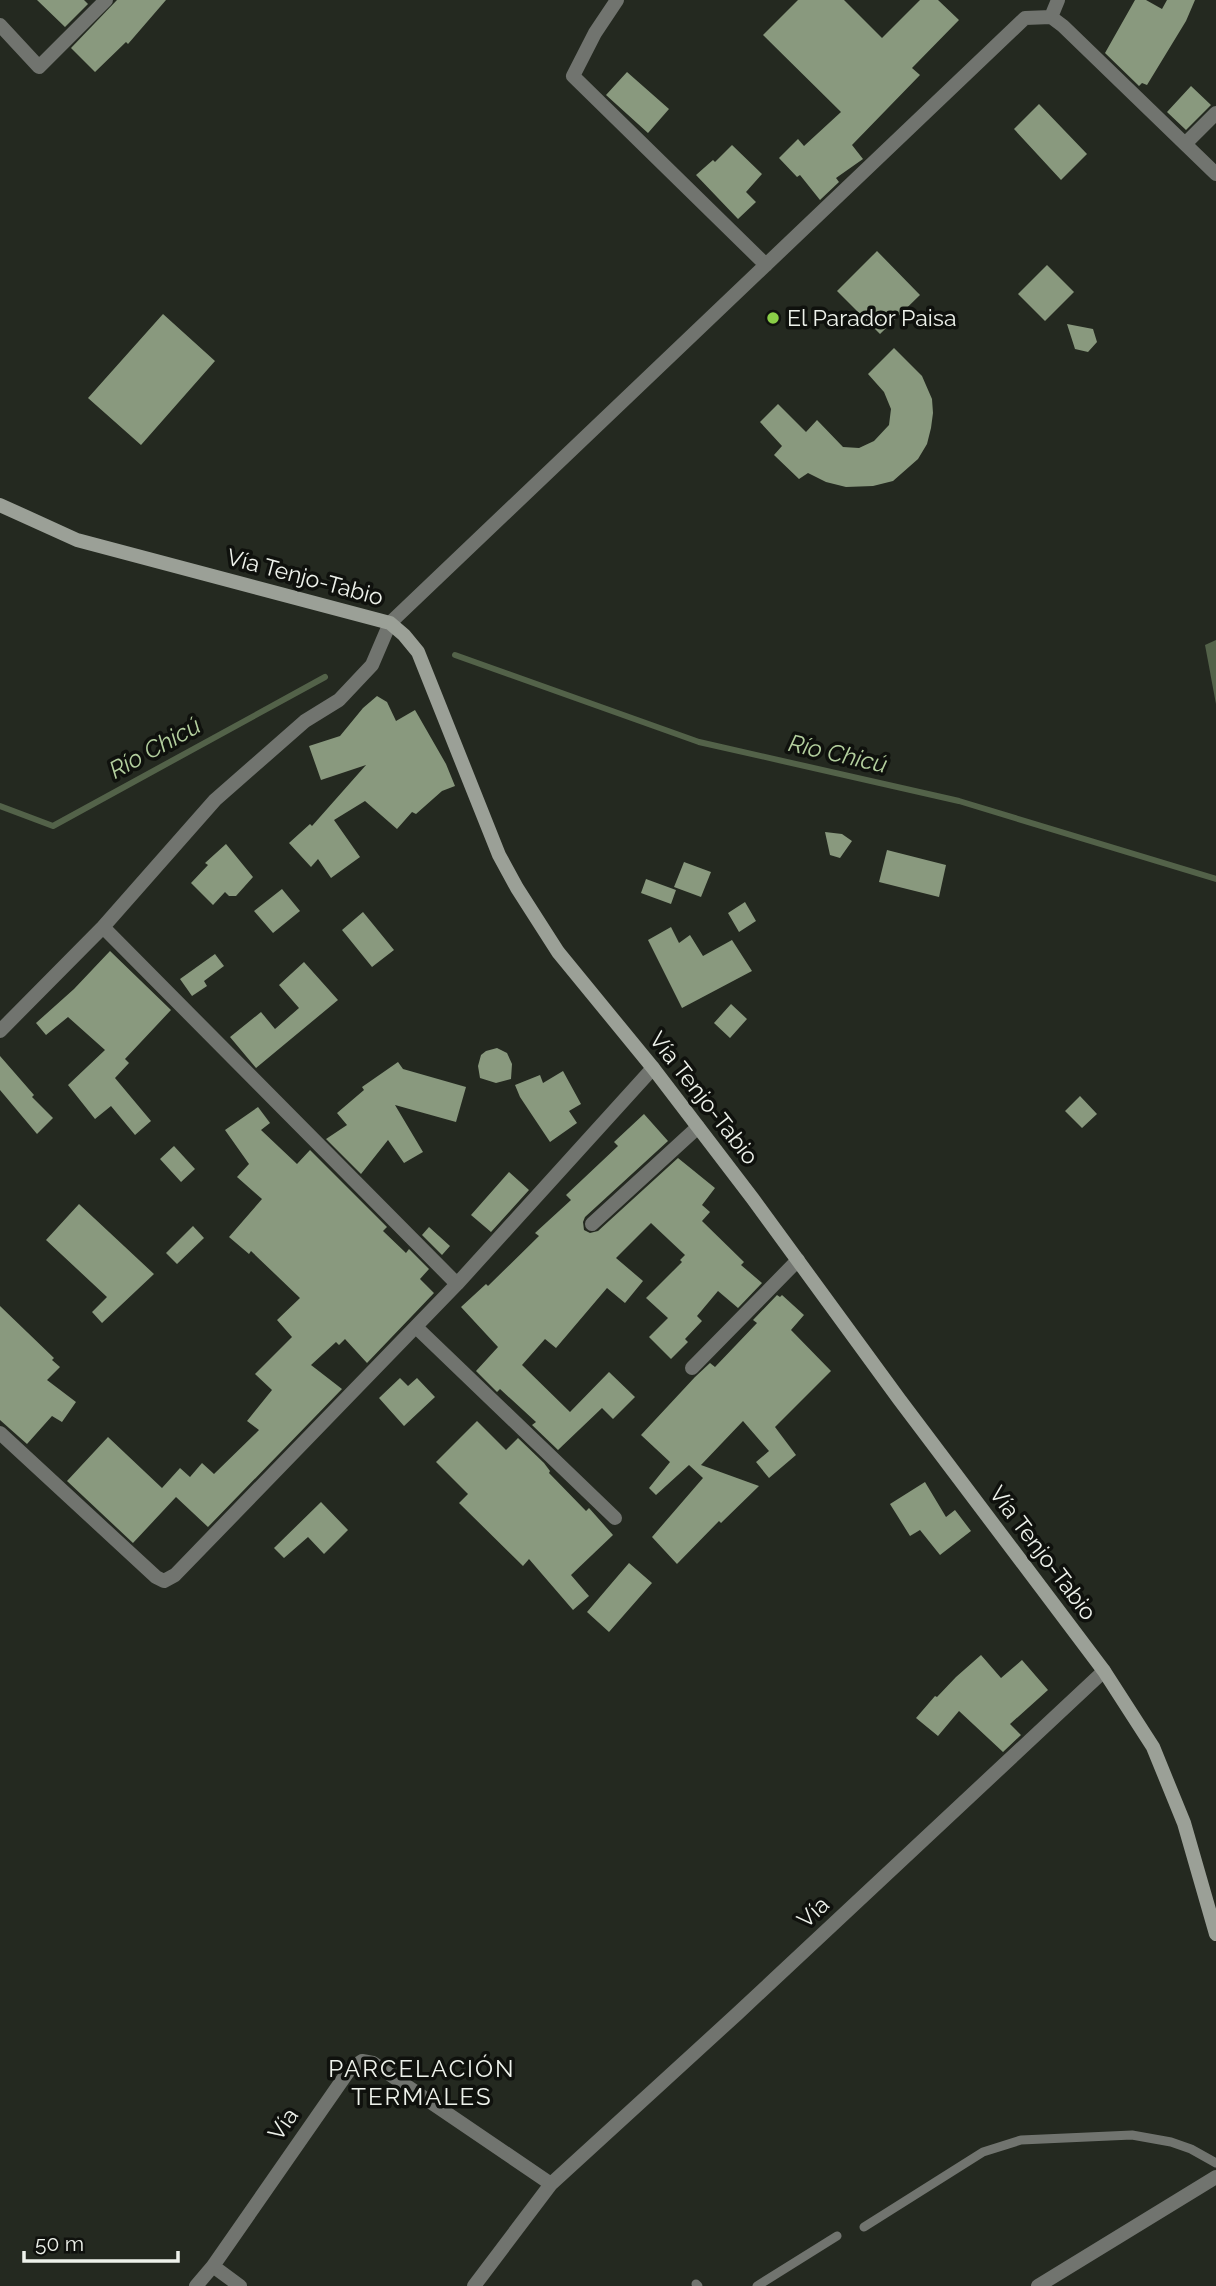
<svg xmlns="http://www.w3.org/2000/svg" width="1216" height="2286" viewBox="0 0 1216 2286" font-family="Raleway,sans-serif">
	<style>
		.water { fill: #536249 }
		.lines { fill: none; stroke-linecap: round; stroke-linejoin: round }
		.stream { stroke: #536249; stroke-width: 6 }
		.building { fill: #89997e }
		.service { stroke: #71746f; stroke-width: 9 }
		.minor { stroke: #71746f; stroke-width: 14 }
		.secondary { stroke: #9ba097; stroke-width: 14 }
		.poi-dot { fill: #8ace47; stroke: #0f110d; stroke-width: 2.5 }
		.labels { text-anchor: middle; stroke-width: 7; stroke-linejoin: round; paint-order: stroke }
		.poi-label { font-size: 23px; fill: #eef2eb; stroke: #0f110d; text-anchor: start }
		.street-label { font-size: 23px; fill: #eef2eb; stroke: #0f110d }
		.water-label { font-size: 24px; font-style: italic; fill: #b3cf9e; stroke: #0f110d }
		.neighbourhood-label { font-size: 24px; letter-spacing: 2px; fill: #eef2eb; stroke: #0f110d }
	</style>
	<rect width="100%" height="100%" fill="#242920"/>
	<path class="water" d="M1216 640V704L1205 645Z"/>
	<g class="lines">
		<path class="stream" d="M455 655 699 742 959 801 1216 879
			M0 806 53 826 325 677"/>
	</g>
	<path class="building" d="M37 0H84L88 4 65 27Z
		M117 0H166L128 44 126 42 95 72 71 48Z
		M798 0H844L882 38 920 0H938L959 20 912 68 920 75 852 145 863 159 836 178 839 182 820 200 800 175 797 177 779 158 798 139 804 146 841 112 763 35Z
		M1135 0H1146L1162 9 1167 0H1195L1186 21 1147 85 1142 83 1139 86 1105 53Z
		M627 72 669 109 648 133 606 95Z
		M1191 86 1211 105 1186 130 1167 112Z
		M1039 104 1087 154 1061 180 1014 129Z
		M732 145 762 174 746 192 756 202 738 219 696 175 713 160 715 162Z
		M877 251 920 295 880 334 837 291Z
		M1047 265 1074 292 1045 321 1018 294Z
		M163 314 215 361 141 445 88 398Z
		M1067 324 1093 329 1097 342 1088 352 1075 349Z
		M894 348 922 376 932 399 933 413 931 428 927 444 918 459 893 481 873 486 846 487 826 482 808 473 799 479 774 455 782 446 760 422 778 404 806 432 817 420 843 447 859 448 874 441 889 425 891 409 884 392 868 374Z
		M377 696 387 702 396 721 415 710 446 764 455 786 442 791 416 814 412 812 397 829 365 801 334 820 360 857 331 878 318 859 311 867 289 843 310 824 312 826 366 765 321 780 309 746 340 736 363 708Z
		M825 832 842 834 852 841 840 858 830 855Z
		M226 844 253 877 236 896H229L225 892 213 905 191 883 208 865 205 863Z
		M887 850 946 865 939 897 879 882Z
		M684 862 711 872 701 897 674 887Z
		M646 879 676 890 671 904 641 893Z
		M282 889 300 911 273 933 254 911Z
		M745 902 756 921 739 932 728 913Z
		M363 912 394 950 372 967 342 930Z
		M671 927 679 943 690 935 703 956 732 940 752 971 682 1008 648 940Z
		M110 951 171 1010 125 1059 129 1063 115 1078 151 1121 135 1135 111 1106 95 1119 68 1085 105 1050 68 1017 46 1035 36 1023 74 989Z
		M215 954 224 966 204 981 207 986 192 996 180 979Z
		M304 962 338 1000 256 1068 230 1037 261 1012 275 1029 299 1008 279 985Z
		M731 1004 747 1019 730 1038 714 1023Z
		M497 1048 507 1053 512 1064 511 1079 496 1083 480 1078 478 1066 481 1055 486 1051Z
		M0 1056 34 1095 32 1097 53 1118 37 1134 0 1090Z
		M398 1062 403 1069 466 1087 456 1122 395 1105 423 1152 404 1163 388 1140 361 1174 326 1139 347 1125 337 1113 364 1090 362 1087Z
		M563 1071 581 1104 569 1111 577 1123 550 1142 520 1097 515 1085 540 1075 543 1083Z
		M1080 1096 1097 1114 1082 1128 1065 1111Z
		M258 1107 270 1123 261 1130 297 1164 310 1150 387 1227 383 1231 406 1253 409 1249 429 1269 420 1279 434 1293 367 1363 345 1339 339 1345 336 1342 311 1365 342 1389 208 1527 176 1497 133 1543 67 1481 108 1437 162 1488 180 1468 190 1477 202 1463 214 1474 259 1430 247 1421 272 1390 255 1374 292 1337 277 1320 300 1298 251 1251 249 1254 229 1237 262 1199 237 1177 249 1164 225 1130Z
		M644 1114 668 1141 585 1217 583 1222 584 1230 590 1233 598 1231 678 1158 715 1188 702 1205 710 1212 702 1221 744 1262 741 1265 762 1283 738 1308 718 1291 697 1316 702 1321 685 1339 688 1342 671 1359 649 1337 668 1318 646 1298 682 1262 680 1260 685 1255 651 1223 616 1258 643 1281 625 1303 607 1288 556 1348 545 1339 522 1365 570 1412 609 1372 635 1397 613 1419 602 1408 558 1450 532 1425 536 1422 500 1389 497 1392 476 1371 498 1347 461 1307 486 1284 488 1286 539 1236 535 1233 571 1200 566 1195 618 1146 614 1142Z
		M174 1146 195 1169 181 1182 160 1159Z
		M509 1172 529 1190 491 1232 471 1215Z
		M79 1204 154 1274 102 1323 92 1312 107 1297 46 1240Z
		M193 1226 204 1238 177 1264 166 1253Z
		M429 1227 450 1246 442 1255 422 1235Z
		M777 1295 780 1297 782 1295 804 1315 791 1330 831 1371 775 1427 796 1455 769 1478 756 1462 769 1451 743 1421 701 1465 759 1486 721 1523 719 1521 677 1564 652 1537 703 1478 689 1465 656 1495 649 1488 670 1462 641 1435 695 1377 710 1363 715 1367 757 1323 753 1320Z
		M0 1306 54 1358 52 1360 60 1367 47 1380 76 1402 62 1422 52 1416 27 1444 0 1420Z
		M400 1378 408 1386 417 1378 435 1397 404 1426 379 1398Z
		M477 1421 506 1450 518 1438 544 1463 550 1471 549 1473 586 1511 589 1508 613 1535 571 1575 589 1596 573 1610 529 1559 523 1566 459 1503 468 1494 436 1462Z
		M925 1482 946 1517 955 1510 971 1531 940 1555 920 1530 910 1536 890 1504Z
		M321 1502 348 1530 324 1554 308 1537 284 1558 274 1548Z
		M629 1563 652 1583 609 1632 587 1612Z
		M981 1655 1001 1678 1022 1660 1048 1690 1010 1724 1021 1735 1003 1752 959 1711 938 1736 916 1718 935 1696 937 1697 956 1677Z"/>
	<g class="lines">
		<path class="service" d="M864 2227 983 2152 1021 2140 1132 2135 1171 2142 1191 2149 1216 2163
			M696 2284 698 2286
			M757 2286 837 2236"/>
		<path class="minor" d="M617 0 595 33 573 76 766 265
			M1051 17 1058 0
			M0 25 39 67 106 0
			M1185 144 1216 113
			M103 927 457 1284
			M0 1031 103 927 215 800 305 721 339 700 372 665 390 623 1025 18 1051 17 1063 26 1216 174
			M592 1224 698 1127
			M416 1327 615 1518
			M692 1368 798 1260
			M0 1433 156 1577 164 1581 175 1575 457 1284 653 1068
			M213 2266 240 2286
			M196 2286 213 2266 350 2069 362 2061 373 2063 551 2184
			M474 2286 551 2184 737 2014 1104 1671
			M1038 2286 1216 2177"/>
		<path class="secondary" d="M0 505 77 540 390 623 404 635 418 652 499 855 517 888 558 952 653 1068 753 1199 899 1399 1104 1671 1153 1747 1184 1823 1216 1934"/>
	</g>
	<circle class="poi-dot" cx="773" cy="318" r="7"/>
	<g class="labels">
		<g class="poi-label">
			<text x="787" y="326">El Parador Paisa</text>
		</g>
		<g class="street-label">
			<text transform="translate(305 577) rotate(15)" y="8">Vía Tenjo-Tabio</text>
			<text transform="translate(704 1098) rotate(52)" y="8">Vía Tenjo-Tabio</text>
			<text transform="translate(1043 1553) rotate(53)" y="8">Vía Tenjo-Tabio</text>
			<text transform="translate(813 1912) rotate(-43)" y="8">Vía</text>
			<text transform="translate(283 2124) rotate(-55)" y="8">Vía</text>
		</g>
		<g class="water-label">
			<text transform="translate(155 748) rotate(-29)" y="8">Río Chicú</text>
			<text transform="translate(838 754) rotate(13)" y="8">Río Chicú</text>
		</g>
		<g class="neighbourhood-label">
			<text x="422" y="2077">PARCELACIÓN<tspan x="422" dy="28">TERMALES</tspan></text>
		</g>
	</g>
	<path d="M24 2251v10h154v-10" fill="none" stroke="#eef2eb" stroke-width="3.5"/>
	<text x="35" y="2251" font-size="21" fill="#eef2eb" stroke="#0f110d" stroke-width="5" paint-order="stroke">50 m</text>
</svg>
